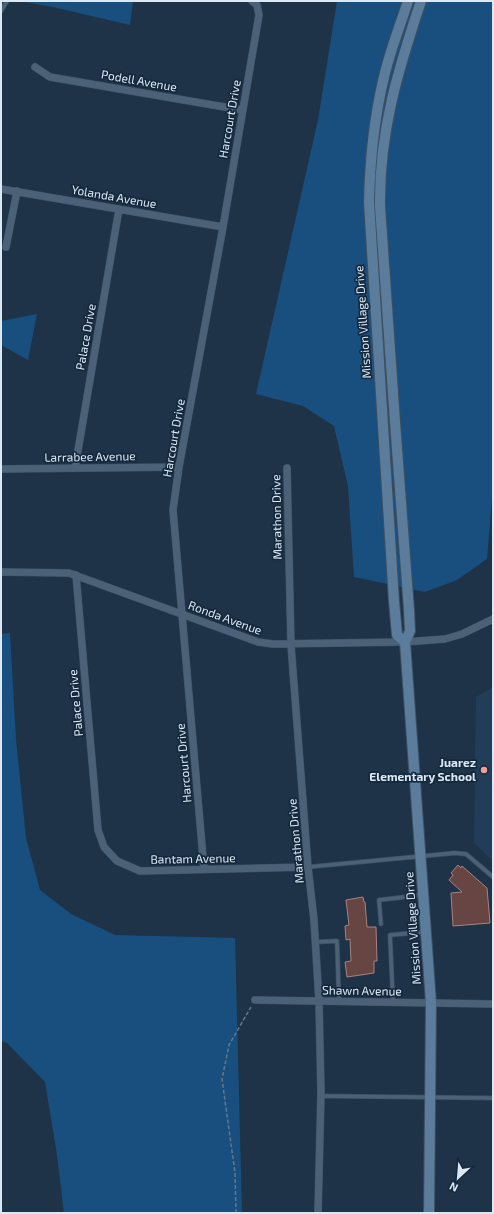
<svg xmlns="http://www.w3.org/2000/svg" width="494" height="1214" viewBox="0 0 494 1214" font-family="'Exo 2',sans-serif">
	<style>
		.built { fill: #223d57 }
		.green { fill: #194f7e }
		.building { fill: #664543; stroke: #a88380 }
		.lines { fill: none; stroke-linecap: round; stroke-linejoin: round }
		.service-casing { stroke: #3d5061; stroke-width: 5 }
		.minor-casing { stroke: #3d5061; stroke-width: 8 }
		.secondary-casing { stroke: #3d5061; stroke-width: 12 }
		.path { stroke: #647688; stroke-width: 1.5; stroke-dasharray: 4 2; stroke-linecap: butt }
		.service { stroke: #4a6178; stroke-width: 3.5 }
		.minor { stroke: #4a6178; stroke-width: 7 }
		.secondary { stroke: #5c7c9c; stroke-width: 10 }
		.poi-dot { fill: #f59b97; stroke: #14293d; stroke-width: 1.5 }
		.labels { text-anchor: middle; stroke-width: 3.5; stroke-linejoin: round; paint-order: stroke }
		.street-label { font-size: 12px; fill: #dbe8f6; stroke: #14293d }
		.poi-label { font-size: 12px; font-weight: bold; fill: #dbe8f6; stroke: #14293d; text-anchor: end }
	</style>
	<rect width="100%" height="100%" fill="#1e3347"/>
	<path class="built" d="M493 687V861L474 843 476 697Z"/>
	<path class="green" d="M19 1H133L130 25 53 7Z
		M337 1H493V486L487 559 457 580 425 592 354 577 348 486 334 426 303 406 256 394 318 120Z
		M37 314 28 360 1 345V321Z
		M10 633 16 740 26 838 40 890 71 914 115 935 235 938 242 1213H64L57 1155 45 1082 7 1043 1 1041V634Z"/>
	<path class="building" d="M458 865 461 868 462 866 487 888 490 923 453 926 451 893 462 892 449 880 453 875 451 873Z
		M363 897 364 902H365L367 927H376L377 961H374V973L347 977 345 962 351 961 350 939 346 940 345 926 349 925 346 900Z"/>
	<g class="lines">
		<g class="service-casing">
			<path id="service" d="M1 11 7 1
				M308 867 455 853 466 854 493 877
				M381 924 379 900 422 895
				M316 942 337 941 339 1001
				M393 1002 390 935 424 932
				M321 1096 493 1098"/>
		</g>
		<g class="minor-casing">
			<path id="minor" d="M35 67 50 77 242 110
				M1 189 223 227
				M6 247 17 191
				M75 468 119 209
				M287 468 291 645 308 867 314 920 319 1002 321 1093 318 1213
				M1 469 179 467
				M1 572 69 573 258 642 273 644 405 642 445 639 462 634 493 619
				M76 575 98 830 104 847 117 861 140 871 308 867
				M204 869 173 510 179 467 223 227 259 15 257 5 252 1
				M255 1000 493 1004"/>
		</g>
		<g class="secondary-casing">
			<path id="secondary" d="M421 1C398 70 379 132 380 206L395 422 409 610 410 631 405 642 431 1003 429 1213
				M405 642 397 635 394 601 369 202C370 160 374 118 384 77 390 51 400 26 408 1"/>
		</g>
		<path class="path" d="M236 1213 235 1173 222 1079 229 1045 251 1007"/>
		<use href="#service" class="service"/>
		<use href="#minor" class="minor"/>
		<use href="#secondary" class="secondary"/>
	</g>
	<circle class="poi-dot" cx="484" cy="770" r="4"/>
	<g class="labels">
		<g class="street-label">
			<text transform="translate(139 81) rotate(10)" y="4">Podell Avenue</text>
			<text transform="translate(230 119) rotate(-80)" y="4">Harcourt Drive</text>
			<text transform="translate(114 197) rotate(10)" y="4">Yolanda Avenue</text>
			<text transform="translate(363 322) rotate(-94)" y="4">Mission Village Drive</text>
			<text transform="translate(86 337) rotate(-80)" y="4">Palace Drive</text>
			<text transform="translate(174 438) rotate(-80)" y="4">Harcourt Drive</text>
			<text transform="translate(90 457) rotate(-1)" y="4">Larrabee Avenue</text>
			<text transform="translate(277 517) rotate(-91)" y="4">Marathon Drive</text>
			<text transform="translate(225 618) rotate(20)" y="4">Ronda Avenue</text>
			<text transform="translate(76 703) rotate(-95)" y="4">Palace Drive</text>
			<text transform="translate(184 763) rotate(-95)" y="4">Harcourt Drive</text>
			<text transform="translate(296 841) rotate(-95)" y="4">Marathon Drive</text>
			<text transform="translate(193 859) rotate(-1)" y="4">Bantam Avenue</text>
			<text transform="translate(413 928) rotate(-94)" y="4">Mission Village Drive</text>
			<text transform="translate(362 991) rotate(1)" y="4">Shawn Avenue</text>
		</g>
		<g class="poi-label">
			<text x="476" y="767">Juarez<tspan x="476" dy="14">Elementary School</tspan></text>
		</g>
	</g>
	<rect width="494" height="1214" fill="none" stroke="#dbe8f6" stroke-width="4"/>
	<g transform="translate(458 1178) rotate(206)" stroke="#14293d" stroke-width="3" paint-order="stroke">
	<path d="M0-3L7 15L0 10L-7 15Z" fill="#dbe8f6"/>
	<text y="-6" font-size="11" font-weight="bold" text-anchor="middle" fill="#dbe8f6">N</text>
	</g>
</svg>
